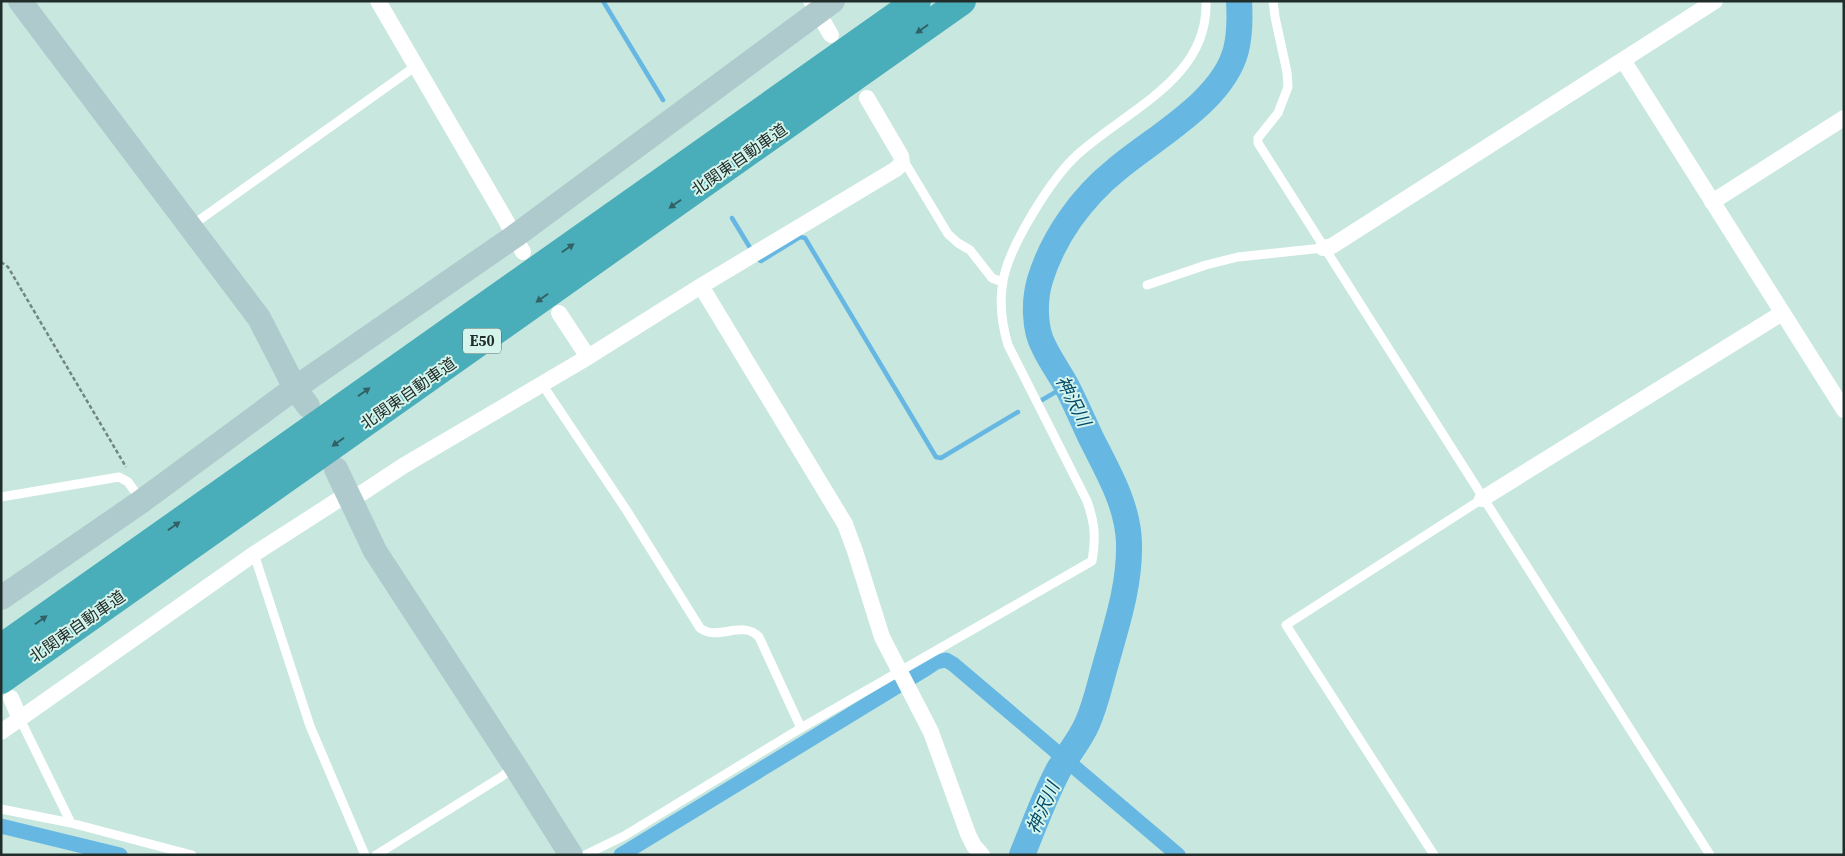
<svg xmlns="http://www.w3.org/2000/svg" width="1845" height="856" viewBox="0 0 1845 856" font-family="'Source Serif 4','Noto Sans JP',serif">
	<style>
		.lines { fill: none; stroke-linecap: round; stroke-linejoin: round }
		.stream { stroke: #66b7e2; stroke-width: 4.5 }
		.canal { stroke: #66b7e2; stroke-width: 15 }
		.river { stroke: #66b7e2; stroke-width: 26 }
		.path { stroke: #718681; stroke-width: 2.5; stroke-dasharray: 4 2.5; stroke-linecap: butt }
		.lane { stroke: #fff; stroke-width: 9 }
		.street { stroke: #fff; stroke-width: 16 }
		.secondary { stroke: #afcacd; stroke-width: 24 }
		.highway { stroke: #49aeba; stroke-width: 28 }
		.oneway { fill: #316164 }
		.labels { text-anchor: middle; stroke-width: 4; stroke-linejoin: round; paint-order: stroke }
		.shield { fill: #d4f4ec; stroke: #576964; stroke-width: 1 }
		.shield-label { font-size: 15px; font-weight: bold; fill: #212d2a }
		.street-label { font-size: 16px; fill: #212d2a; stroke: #d4f4ec }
		.water-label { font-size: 18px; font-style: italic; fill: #044a67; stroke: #d4f4ec }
	</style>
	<rect width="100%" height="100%" fill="#c7e7df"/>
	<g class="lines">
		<path class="stream" d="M603 1 663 100
			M732 218 752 251
			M756 258 761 261 800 237 805 238 936 457 941 458 1018 412
			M1042 400 1066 386"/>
		<path class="canal" d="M1 826 120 855
			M621 855 927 668 936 662 946 660 953 664 1178 855"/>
		<path class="river" d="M1022 855C1034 826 1044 797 1059 769 1068 754 1080 740 1087 724 1096 704 1100 683 1106 663 1117 623 1130 585 1129 543 1128 505 1108 472 1091 438 1083 421 1075 402 1066 385 1059 372 1050 360 1044 347 1034 329 1034 300 1040 280 1053 237 1082 197 1117 169 1155 137 1223 101 1236 50 1240 34 1240 18 1239 1"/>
		<path class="path" d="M1 262 8 267 126 467"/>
		<path class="lane" d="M1273 1 1275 17 1287 72 1288 87 1278 113 1258 138V143L1710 855
			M902 163 907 166 948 234 958 243 970 250 992 278 1002 282
			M191 226 416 66
			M1147 285 1206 265 1238 257 1323 248
			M542 384 627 511 700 628C718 642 742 619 759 637L801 728
			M1 497 119 477 128 482 141 500
			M254 554 310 726 365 855
			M20 719 71 823
			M1 809 71 823 192 855
			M376 855 501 777 515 766
			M585 855 624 836 801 728 1092 561C1096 537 1095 524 1087 501L1008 345C1002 325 999 303 1003 281 1009 246 1051 179 1077 155 1126 110 1209 79 1206 1
			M1434 855 1286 625 1482 499"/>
		<path class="street" d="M378 1 504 217 523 252
			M811 1 831 35
			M1623 60 1844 410
			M1712 202 1844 118
			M1323 248 1332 246 1715 1
			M701 286 845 524 855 551 882 637 931 732 968 834 974 846 982 855
			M559 313 588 357
			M1482 499 1782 313
			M11 698 20 719
			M1 732 254 554 338 500 362 493 403 466 588 357 701 286 896 169 902 163 901 156 867 98"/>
		<path class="secondary" d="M20 1 259 318 295 388 308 406
			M336 469 375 551 515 766 571 855
			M1 598 142 501 295 388 515 236 833 1"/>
		<path class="highway" d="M1 648 917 1
			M1 680 962 1"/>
	</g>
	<defs><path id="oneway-solid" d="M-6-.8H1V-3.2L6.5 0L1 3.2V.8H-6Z" transform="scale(1.25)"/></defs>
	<g class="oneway">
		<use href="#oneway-solid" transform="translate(922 29) rotate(145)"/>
		<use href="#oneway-solid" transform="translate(675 204) rotate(145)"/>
		<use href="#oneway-solid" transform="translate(568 248) rotate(-35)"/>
		<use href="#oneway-solid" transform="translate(542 298) rotate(145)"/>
		<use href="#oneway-solid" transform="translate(364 392) rotate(-35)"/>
		<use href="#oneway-solid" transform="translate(338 442) rotate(145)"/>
		<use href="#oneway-solid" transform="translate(174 526) rotate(-35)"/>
		<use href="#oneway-solid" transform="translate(41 620) rotate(-35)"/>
	</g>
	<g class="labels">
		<rect class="shield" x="463" y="328.5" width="38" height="25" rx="4"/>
		<g class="shield-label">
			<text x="482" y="346">E50</text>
		</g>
		<g class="street-label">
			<text transform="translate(739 159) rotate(-35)" y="6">北関東自動車道</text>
			<text transform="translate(408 393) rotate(-35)" y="6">北関東自動車道</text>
			<text transform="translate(77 626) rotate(-35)" y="6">北関東自動車道</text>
		</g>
		<g class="water-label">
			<text transform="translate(1073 401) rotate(63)" y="6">神沢川</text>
			<text transform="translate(1043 808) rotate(-66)" y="6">神沢川</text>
		</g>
	</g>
	<rect width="1845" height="856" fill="none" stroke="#212d2a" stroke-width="5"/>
</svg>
